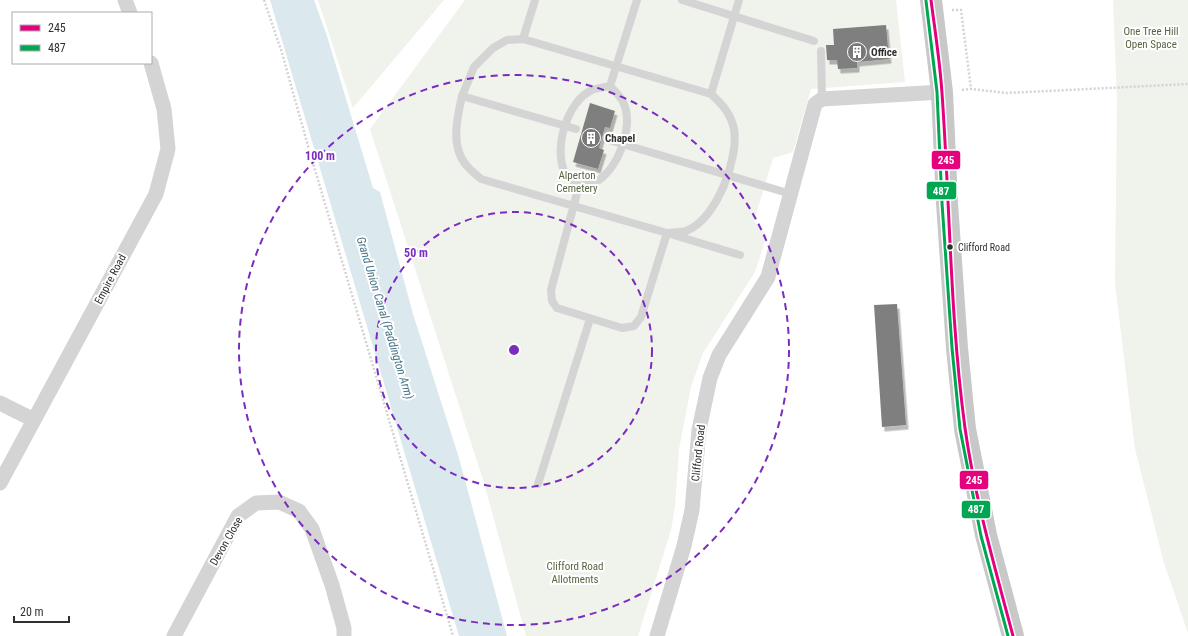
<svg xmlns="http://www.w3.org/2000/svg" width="1188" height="636" viewBox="0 0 1188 636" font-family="'Roboto Condensed',sans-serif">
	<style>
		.green { fill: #f0f2ec }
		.water { fill: #dbe9ee }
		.building { fill: #7f7f7f; filter: url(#shadow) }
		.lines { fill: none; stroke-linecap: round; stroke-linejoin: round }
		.path { stroke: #d3d3d3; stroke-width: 2.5; stroke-dasharray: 2 2; stroke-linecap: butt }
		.lane { stroke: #d4d4d4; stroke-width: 8 }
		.street { stroke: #d4d4d4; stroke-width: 15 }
		.primary { stroke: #c8c8c8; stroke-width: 22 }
		.bus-1-casing { stroke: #fff; stroke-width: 6 }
		.bus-2-casing { stroke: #fff; stroke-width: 6 }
		.bus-1 { stroke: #e5007d; stroke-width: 3 }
		.bus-2 { stroke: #00a651; stroke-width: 3 }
		.ring { fill: none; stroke: #7b2cbf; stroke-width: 2; stroke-dasharray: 7 5 }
		.bus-dot { fill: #303030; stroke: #fff; stroke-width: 1.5 }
		.labels { text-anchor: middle; stroke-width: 4; stroke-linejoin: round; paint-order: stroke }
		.bus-label { font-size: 10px; fill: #303030; stroke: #fff; text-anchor: start }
		.park-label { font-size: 11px; fill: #576642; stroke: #fff }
		.poi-label { font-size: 11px; font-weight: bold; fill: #303030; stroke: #fff; text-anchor: start }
		.street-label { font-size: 11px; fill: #303030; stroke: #fff }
		.water-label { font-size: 12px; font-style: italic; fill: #477689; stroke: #fff }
		.centre { fill: #7b2cbf; stroke: #fff; stroke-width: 2 }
		.ring-label { font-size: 12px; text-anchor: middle; font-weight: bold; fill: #7b2cbf; stroke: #fff; stroke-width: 4; stroke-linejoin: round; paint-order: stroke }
		.line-badge { stroke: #fff; stroke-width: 1.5 }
		.badge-label { font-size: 11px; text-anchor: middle; font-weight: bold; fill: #fff }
	</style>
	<defs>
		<filter id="shadow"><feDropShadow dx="2.5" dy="4.5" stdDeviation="0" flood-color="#0004"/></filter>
	</defs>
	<rect width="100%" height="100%" fill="#fff"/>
	<path class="green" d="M318 0H444L353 108Z
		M465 0H896L905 82 811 89 793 152 773 158 754 221 767 235 755 272 703 353 691 387 679 449 675 507 671 530 638 636H526L484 483 370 129Z
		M1113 0H1188V633L1164 563 1135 449 1115 283 1117 99Z"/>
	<path class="water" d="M270 0H314L327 36 373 188 380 192 413 314 459 458 507 636H459Z"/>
	<path class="building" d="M886 25 889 59 857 62V68L838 69 837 60H827L826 45H834L833 29Z
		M590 103 615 111 610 128 605 127 599 148 604 150 598 169 573 162Z
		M897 304 906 425 882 427 874 305Z"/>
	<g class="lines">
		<path class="path" d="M264 0 282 53 310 153 453 636
			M952 10H961L971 89
			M962 90 971 89 1007 93 1188 84"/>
		<path class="lane" d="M682 0 814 41
			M523 39 535 0
			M821 51 822 99
			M610 86C614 90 619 95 622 100 635 123 620 165 599 180 594 184 585 184 579 186 575 182 568 177 565 173 553 149 567 101 592 90 597 88 604 87 610 86Z
			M610 86 637 0
			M711 94 739 0
			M462 96C457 118 450 147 467 166 471 171 477 175 481 179L667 233C673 232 683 233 688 230 717 218 739 158 734 129 731 114 722 104 711 94L523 39 507 40 493 48 474 67 462 96 576 129
			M609 140 791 194
			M579 186 551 290 552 301 557 308 622 328 634 326 641 317 667 233 740 255
			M538 484 590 319"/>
		<path class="street" d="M125 0 130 13
			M0 403 34 420
			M0 483 156 194 168 149 164 109 151 63
			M174 636 238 516 256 503 279 502 299 511 312 529 332 585 344 628V636
			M657 636 684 546 692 510 699 430 710 378 719 355 768 277 815 104 822 99 942 92"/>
		<path class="primary" d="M931 0 942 92 947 203 957 348 965 429 986 535 1013 636"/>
		<g class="bus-1-casing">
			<path id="bus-1" d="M931 0C935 31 940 62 942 93 950 205 950 317 965 428 975 499 995 568 1013 636"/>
		</g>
		<g class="bus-2-casing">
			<path id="bus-2" d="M926 1 937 92 942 203 952 348 960 429 981 536 1008 636"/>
		</g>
		<use href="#bus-1" class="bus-1"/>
		<use href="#bus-2" class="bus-2"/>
	</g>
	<g class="ring">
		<circle cx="514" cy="350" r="138"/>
		<circle cx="514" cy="350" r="275"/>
	</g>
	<defs>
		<g id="building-disc" transform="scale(1)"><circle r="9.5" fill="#787878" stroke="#fff"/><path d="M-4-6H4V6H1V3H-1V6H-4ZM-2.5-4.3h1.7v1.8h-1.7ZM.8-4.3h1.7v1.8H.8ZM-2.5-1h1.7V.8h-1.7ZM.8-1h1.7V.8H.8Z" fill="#fff"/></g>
	</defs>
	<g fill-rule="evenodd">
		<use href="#building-disc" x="857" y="52"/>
		<use href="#building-disc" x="591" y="138"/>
	</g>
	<circle class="bus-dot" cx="950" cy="247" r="3.5"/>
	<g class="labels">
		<g class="bus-label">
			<text x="958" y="251">Clifford Road</text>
		</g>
		<g class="park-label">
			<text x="1151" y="35">One Tree Hill<tspan x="1151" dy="13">Open Space</tspan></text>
			<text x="577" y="179">Alperton<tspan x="577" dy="13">Cemetery</tspan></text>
			<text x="575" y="570">Clifford Road<tspan x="575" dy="13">Allotments</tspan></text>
		</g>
		<g class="poi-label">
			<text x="871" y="56">Office</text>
			<text x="605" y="142">Chapel</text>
		</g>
		<g class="street-label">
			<text transform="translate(110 279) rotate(-62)" y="4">Empire Road</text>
			<text transform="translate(698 453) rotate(-84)" y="4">Clifford Road</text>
			<text transform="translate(226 541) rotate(-60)" y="4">Devon Close</text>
		</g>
		<g class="water-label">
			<text transform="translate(385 318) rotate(73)" y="4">Grand Union Canal (Paddington Arm)</text>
		</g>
	</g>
	<circle cx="514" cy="350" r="6" class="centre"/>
	<g class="ring-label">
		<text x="320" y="160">100 m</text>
		<text x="416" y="257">50 m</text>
	</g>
	<g class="line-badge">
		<rect x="931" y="150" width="30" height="20" rx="4" fill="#e5007d"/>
		<rect x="926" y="181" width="31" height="19" rx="4" fill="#00a651"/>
		<rect x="959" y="470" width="30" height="20" rx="4" fill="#e5007d"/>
		<rect x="961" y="500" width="30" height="19" rx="4" fill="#00a651"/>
	</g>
	<g class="badge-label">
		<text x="946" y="164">245</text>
		<text x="941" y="195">487</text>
		<text x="974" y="484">245</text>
		<text x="976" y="513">487</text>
	</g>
	<rect x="12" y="12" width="140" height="52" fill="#ffffff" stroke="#acacac"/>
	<rect x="20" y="25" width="20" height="6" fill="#e5007d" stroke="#acacac"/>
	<text x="48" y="32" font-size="12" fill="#303030">245</text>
	<rect x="20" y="45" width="20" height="6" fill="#00a651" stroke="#acacac"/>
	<text x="48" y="52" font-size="12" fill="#303030">487</text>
	<path d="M14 616v6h55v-6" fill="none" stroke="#303030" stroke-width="2"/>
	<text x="20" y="616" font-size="12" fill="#303030" stroke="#ffffff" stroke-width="3" paint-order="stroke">20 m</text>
</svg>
